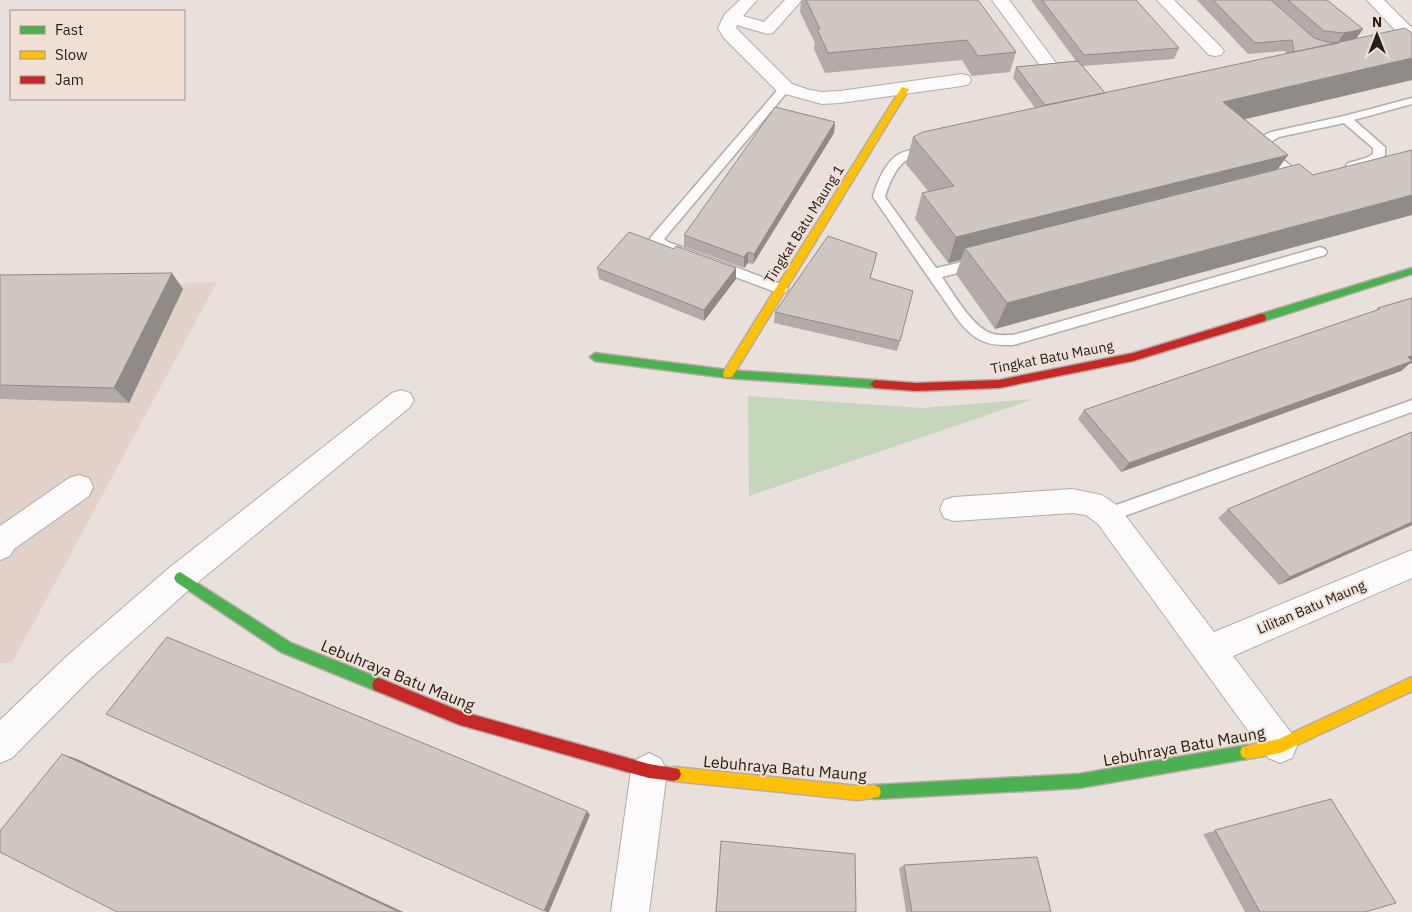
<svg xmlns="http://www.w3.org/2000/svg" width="1412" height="912" viewBox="0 0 1412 912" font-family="'IBM Plex Sans',sans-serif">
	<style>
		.industrial { fill: #e2d2c9 }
		.green { fill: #c5d6bb }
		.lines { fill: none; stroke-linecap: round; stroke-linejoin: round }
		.lane-casing { stroke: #b4aca8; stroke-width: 3 }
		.street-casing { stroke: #b4aca8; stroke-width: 2 }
		.fast-casing { stroke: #b4aca8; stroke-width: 3 }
		.slow-casing { stroke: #b4aca8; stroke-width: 3 }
		.jam-casing { stroke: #b4aca8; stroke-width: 3 }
		.lane { fill: #fcfafa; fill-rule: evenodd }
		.street { fill: #fcfafa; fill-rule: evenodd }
		.fast { fill: #4caf50; fill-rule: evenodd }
		.slow { fill: #ffc107; fill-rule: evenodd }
		.jam { fill: #c62828; fill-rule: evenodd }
		.wall { fill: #b2aba7 }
		.shaded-wall { fill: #918b88 }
		.building { fill: #cfc7c2; stroke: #918b88 }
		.labels { text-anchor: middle; stroke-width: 4; stroke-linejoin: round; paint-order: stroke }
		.street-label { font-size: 14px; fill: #26201d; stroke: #f0dfd5 }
		.near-street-label { font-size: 16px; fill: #26201d; stroke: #f0dfd5 }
	</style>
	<rect width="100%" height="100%" fill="#eae0db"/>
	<path class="industrial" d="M217 282 12 663H0V290Z"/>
	<path class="green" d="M748 396 922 408 1034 399 749 496Z"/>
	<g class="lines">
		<g class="lane-casing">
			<path id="lane" d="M785 85 791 88 789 90 664 239 668 242 786 286 788 289 786 292 781 294 658 248 653 245 650 238 781 86Z
				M1412 98V104L1354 120 1385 147V155C1378 164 1359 172 1348 169L1346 166 1348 163 1366 158 1373 154V148L1344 123 1279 137 1272 141 1271 148 1277 155 1305 177 1307 180 1305 183C1292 186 1266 158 1259 148L1262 136 1271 132 1344 116Z
				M929 145 933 146 935 149 933 152C925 154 914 155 907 160 896 166 888 186 885 197L936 268 980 258 985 260 987 263 985 266 942 277C953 293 971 325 990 333 997 336 1006 335 1013 335L1320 247 1325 249 1327 252 1325 255 1013 345C986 346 975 341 958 320L873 197C876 184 886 161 899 154 907 150 920 148 929 145Z
				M1412 400V412L1108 522 1102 520 1099 515 1102 510Z"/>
		</g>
		<g class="street-casing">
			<path id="street" d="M740 0H757L743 16 764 22 785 0H802L773 33 767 34 737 25 736 28 792 84 810 90 822 92 840 91 962 74 969 76 971 80 969 84 962 86 840 103 822 104 778 92 724 38 718 28 725 14Z
				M992 0H1009L1056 63 1053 67 1047 68 1041 67Z
				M1157 0H1174L1221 47 1224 51 1221 55 1215 56 1209 55Z
				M1367 0H1384L1412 28V43L1406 42Z
				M401 390 410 393 414 400 410 407 191 588 91 678 12 758 0 763V720L67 656 169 568 392 393Z
				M79 475 89 478 93 487 89 496 14 549 10 556 0 560V526L69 478Z
				M1072 489 1102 495 1118 506 1214 632 1412 550V578L1233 656 1292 734 1297 746 1292 758 1280 763 1268 758 1098 524 1086 515 1072 513 954 521 944 518 940 509 944 500 954 497Z
				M649 753 661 759 667 771 649 912H611L631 771 637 759Z"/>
		</g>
		<g class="fast-casing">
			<path id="fast" d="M1412 268V274L1261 322 1256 318 1257 315Z
				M595 353 728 370 875 380 880 384 875 388 728 378 595 361 590 357Z
				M180 572 291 643 384 680 386 685 384 690 379 692 281 652 176 582 174 578 176 574Z
				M1247 745 1252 747 1254 752 1252 757 1247 759 1079 788 874 799 869 797 867 792 869 787 874 785 1079 774Z"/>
		</g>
		<g class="slow-casing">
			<path id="slow" d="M902 87 909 89 732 377H724L723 374 724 371Z
				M1412 677V691L1280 753 1247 759 1242 757 1240 752 1242 747 1279 739Z
				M674 767 858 786 874 785 879 787 881 792 879 797 858 800 674 781 669 779 667 774 669 769Z"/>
		</g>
		<g class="jam-casing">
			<path id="jam" d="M1261 314 1265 315 1266 318 1265 321 1133 361 999 388 916 391 875 388 870 384 875 380 916 383 999 380 1133 353Z
				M379 678 460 711 649 764 679 769 681 774 679 779 674 781 649 778 460 725 374 690 372 685 374 680Z"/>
		</g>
		<use href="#lane" class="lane"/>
		<use href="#street" class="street"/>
		<use href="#fast" class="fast"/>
		<use href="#slow" class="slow"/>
		<use href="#jam" class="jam"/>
	</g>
	<path class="wall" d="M801 0H806L1016 52 1010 72 972 76 962 60 825 73 814 49 815 43 800 12Z
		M1031 0H1136L1179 48 1174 59 1083 66 1105 93 1286 54 1285 51 1248 54 1197 0H1327L1363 29 1356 39 1412 33V80L1245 119 1288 155 1278 169 995 329 956 274 961 260 948 263 915 219 922 193 928 191 906 164 913 137 1035 108 1013 78 1016 67 1076 61Z
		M835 122 834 133 753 264 748 263 744 268 684 246V235Z
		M674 249 736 268V279L704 321 599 279 597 268Z
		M877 253 870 279 900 341 897 351 774 323 775 312Z
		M0 275 183 289 129 403 0 399Z
		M1412 298V363L1409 364 1401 371 1121 472 1078 419 1084 410 1375 311 1378 308Z
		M1412 432V525L1279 585 1218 518 1228 509Z
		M1331 799 1365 912H1245L1203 834Z
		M904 865 1051 912H906L899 868Z"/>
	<path class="shaded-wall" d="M1363 29 1355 40 1337 44 1344 33Z
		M1412 58V80L1207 128 1223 102Z
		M835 122 834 133 753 264 754 254Z
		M1288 155 1269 181 965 248 961 260 948 263 956 237Z
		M1412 195V215L995 329 1007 303Z
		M748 252V263L744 268V257Z
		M736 268V279L704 321V310Z
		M172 273 183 289 129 403 114 388Z
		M1412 356V363L1409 364 1401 371 1121 472 1129 463Z
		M1412 522V525L1279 585 1290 577Z
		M62 754 77 759 403 912H399Z
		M587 811 590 815 549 912H547L544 911Z"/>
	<path class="building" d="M806 0H978L1016 52 978 56 967 40 828 53 817 29H820Z
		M1042 0H1136L1179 48 1084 55Z
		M1213 0H1271L1314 38 1327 42 1339 43 1294 52 1292 40 1255 43Z
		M1288 0H1327L1363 29 1344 33 1324 31Z
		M1405 28 1412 33V58L1223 102 1288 155 956 237 922 193 954 186 913 137 923 132Z
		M1078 61 1105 93 1045 105 1016 67Z
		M775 107 835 122 754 254 748 252 744 257 684 235Z
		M1412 150V195L1007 303 965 248 1299 164 1313 175Z
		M629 232 674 249 676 246 736 268 704 310 597 268Z
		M828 236 877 253 870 278 913 291 900 341 775 312Z
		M172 273 114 388 0 385V275Z
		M1412 298V356L1408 357 1412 361 1129 463 1084 410 1380 309 1378 308Z
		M1412 432V522L1290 577 1228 509Z
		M167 637 587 811 544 911 106 714Z
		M62 754 399 912H117L0 852V831Z
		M1331 799 1396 903 1365 912H1260L1215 830Z
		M721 841 855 854 856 912H716Z
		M1037 857 1051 912H912L904 865Z"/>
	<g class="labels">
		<g class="street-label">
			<text transform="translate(804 224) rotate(-58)" y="5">Tingkat Batu Maung 1</text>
			<text transform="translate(1052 357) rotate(-11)" y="5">Tingkat Batu Maung</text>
			<text transform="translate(1311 607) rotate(-23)" y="5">Lilitan Batu Maung</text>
		</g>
		<g class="near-street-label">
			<text transform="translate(398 675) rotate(22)" y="6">Lebuhraya Batu Maung</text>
			<text transform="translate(1184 746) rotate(-10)" y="6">Lebuhraya Batu Maung</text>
			<text transform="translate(785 768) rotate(5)" y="6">Lebuhraya Batu Maung</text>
		</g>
	</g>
	<rect x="10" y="10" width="175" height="90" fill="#f0dfd5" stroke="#9f938b"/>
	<rect x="20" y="26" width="25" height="8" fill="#4caf50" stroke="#9f938b"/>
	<text x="55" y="35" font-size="15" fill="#26201d">Fast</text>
	<rect x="20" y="51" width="25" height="8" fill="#ffc107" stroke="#9f938b"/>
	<text x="55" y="60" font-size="15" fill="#26201d">Slow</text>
	<rect x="20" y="76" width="25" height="8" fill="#c62828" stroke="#9f938b"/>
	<text x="55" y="85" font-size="15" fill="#26201d">Jam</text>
	<g transform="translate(1377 35)" stroke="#f0dfd5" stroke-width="4" paint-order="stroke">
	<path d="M0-4L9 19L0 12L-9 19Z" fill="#26201d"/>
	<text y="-8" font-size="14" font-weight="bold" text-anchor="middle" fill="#26201d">N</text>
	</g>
</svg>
